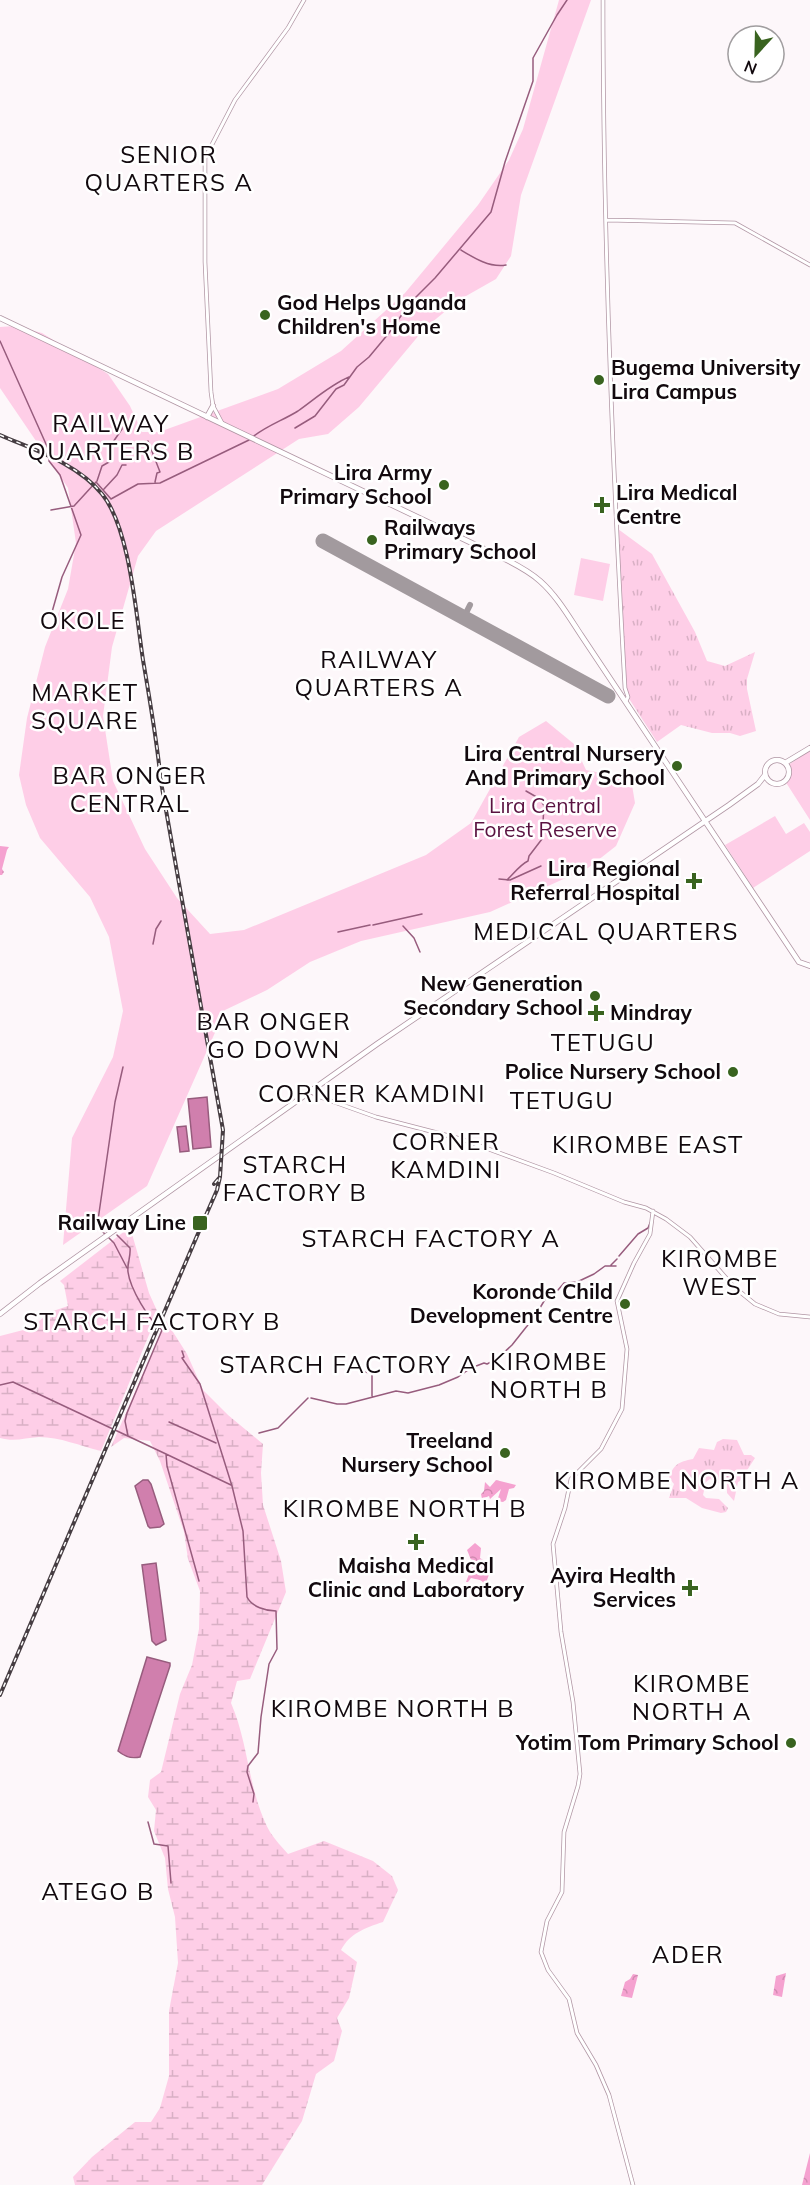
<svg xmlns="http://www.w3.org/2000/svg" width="810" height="2185" viewBox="0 0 810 2185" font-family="Mulish,sans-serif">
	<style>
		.grass { fill: url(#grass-tufts) }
		.forest { fill: url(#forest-crowns) }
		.wetland { fill: url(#wetland-marsh) }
		.park { fill: #fecee7 }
		.water { fill: #d07fad; stroke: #975c7d; stroke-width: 1.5 }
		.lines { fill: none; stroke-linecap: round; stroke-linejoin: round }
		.stream { stroke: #975c7d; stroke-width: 1.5 }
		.taxiway { stroke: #a29a9e; stroke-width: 6 }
		.runway { stroke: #a29a9e; stroke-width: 15 }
		.minor-casing { stroke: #b196a4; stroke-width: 4.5 }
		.major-casing { stroke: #b196a4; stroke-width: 6 }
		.minor { stroke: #fff; stroke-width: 3 }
		.major { stroke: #fff; stroke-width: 4.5 }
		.rail-casing { stroke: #463d42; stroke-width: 4 }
		.rail { stroke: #fff; stroke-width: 1.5; stroke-dasharray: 4.5; stroke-linecap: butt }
		.poi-dot { fill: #39631f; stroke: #fff; stroke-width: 2 }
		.labels { text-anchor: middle; stroke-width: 5; stroke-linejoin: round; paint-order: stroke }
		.poi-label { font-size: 21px; font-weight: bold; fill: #12090e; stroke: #fff; text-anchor: end }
		.park-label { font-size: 21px; fill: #5a1241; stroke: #fff }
		.quarter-label { font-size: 24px; letter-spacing: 1.5px; fill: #12090e; stroke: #fff }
	</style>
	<defs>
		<pattern id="grass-tufts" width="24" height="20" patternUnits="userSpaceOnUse" patternTransform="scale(1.5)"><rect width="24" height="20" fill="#fecee7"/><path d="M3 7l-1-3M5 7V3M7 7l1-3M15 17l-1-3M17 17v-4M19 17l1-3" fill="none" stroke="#d9b0c5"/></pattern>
		<pattern id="forest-crowns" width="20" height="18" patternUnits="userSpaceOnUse" patternTransform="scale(1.5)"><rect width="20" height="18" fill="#f5a2d0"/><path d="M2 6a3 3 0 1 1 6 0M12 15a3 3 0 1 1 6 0" fill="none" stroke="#d18ab1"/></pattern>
		<pattern id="wetland-marsh" width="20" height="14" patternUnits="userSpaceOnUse" patternTransform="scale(1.5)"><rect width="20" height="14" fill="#fecee7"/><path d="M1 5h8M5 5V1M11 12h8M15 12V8" fill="none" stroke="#d9b0c5"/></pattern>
	</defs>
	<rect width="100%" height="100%" fill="#fdf7fa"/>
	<path class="grass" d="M618 529 652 554 695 632 707 661 725 666 755 652 747 679V689L756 731 740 736 730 733H712L681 725 657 742 626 694Z
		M723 1439 737 1440 744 1455H751L755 1458 740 1481 738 1482 734 1501 727 1493V1483L724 1481 720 1484 710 1479 706 1482 703 1495 706 1498 719 1499 728 1508 726 1512 721 1513 702 1508 686 1498H669L674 1484 669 1478C674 1464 678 1462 693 1459L699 1448 714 1450 717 1442Z"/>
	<path class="forest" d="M0 846 9 847 7 850 2 869 4 872 2 875H0Z
		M496 1480 516 1485 514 1488 509 1489 506 1500 503 1502 497 1501 501 1489 490 1499 489 1496 482 1499 481 1494 484 1491 485 1482 490 1487Z
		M475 1543 481 1548 480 1558 492 1566 487 1580 488 1584 485 1585C481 1578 477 1580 471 1578L468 1582H466C473 1562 476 1572 467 1550Z
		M786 1973 782 1997 773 1995 776 1976Z
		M633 1974 638 1975 632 1998 621 1996 625 1982 630 1979Z
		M810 2153V2185H802Z"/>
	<path class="wetland" d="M130 1227 149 1293 158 1313 101 1451C80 1446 60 1437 39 1437 25 1438 14 1442 0 1438V1336L31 1328 50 1312 68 1306 64 1285 60 1281Z
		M166 1321 187 1354 203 1390 228 1415 263 1444 261 1473 263 1505 281 1561 286 1592 250 1679 237 1681 231 1703C249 1744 248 1792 270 1832 275 1840 282 1847 288 1854L324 1841 373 1861 392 1876 398 1890 383 1922C365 1928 350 1933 341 1950L357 1962 349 1998 337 2018 342 2031 334 2061 316 2074 302 2121 262 2185H75L73 2177 92 2157 135 2122H151L160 2108 169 2076V2011L178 1963 175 1917 168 1889 165 1858 154 1831 156 1810 148 1797 150 1780 161 1772 180 1694 192 1665 199 1629 200 1591 188 1559 184 1532 160 1461 150 1441 124 1438 111 1447Z"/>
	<path class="park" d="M559 0H591L521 195 511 256 496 279 459 300 425 328 359 407 328 434 299 439 156 531 138 556 112 647 103 716 113 781 145 849 177 898 210 934 244 930 426 855 471 823 519 737 546 721 574 744 586 770 631 779 635 803 616 846 588 868 490 912 361 941 310 962 267 990 225 1010 147 1186 63 1245 72 1138 113 1057 123 1011 109 937 90 897 40 838 26 805 19 775 27 718 45 647 68 589 76 543 68 488 0 388V327L15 326 42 333 108 374 130 406 142 432H159L278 389 341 351 405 293 478 205 509 160 523 129Z
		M581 558 610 564 603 601 574 595Z
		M810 750V820L785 781 789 776 787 766Z
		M775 816 786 834 804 823 810 832V851L753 888 725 845Z"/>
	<path class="water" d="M207 1097 211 1147 193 1149 188 1099Z
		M186 1126 189 1151 180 1152 177 1127Z
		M143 1480H148L151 1484 164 1524 160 1527 150 1528 148 1526 135 1486Z
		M156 1563 166 1640 156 1645 152 1641 142 1565Z
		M147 1657 170 1663V1666L140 1757C131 1759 125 1757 118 1751Z"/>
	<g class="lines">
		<path class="stream" d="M461 250C474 258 490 268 506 265
			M0 341 50 453 49 461 60 475 81 535 62 577 52 612
			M295 428 315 416 336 389 344 385 357 367 369 357 389 333 410 303 435 278 491 212 505 162 533 81V58L557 15 567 0
			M148 441 160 472 157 473 155 482
			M97 481 102 466 109 462 111 445 122 429 121 424
			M104 489 117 475 122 465H126
			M51 510 74 506 96 482 111 499 138 484 160 483 249 440C263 427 282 421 298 411 315 399 330 385 349 377
			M499 879 510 880 541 866
			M507 880C513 874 521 864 528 861L529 856 542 839 544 806 540 799 526 791
			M373 925 422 914
			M403 926 414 938 420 952
			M338 932 370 925
			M153 944 156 929 161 921
			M105 1234 97 1227 115 1102 123 1067
			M117 1235 130 1248C131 1256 127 1264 128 1272 130 1288 149 1321 162 1330L127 1413 125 1421 128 1436
			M109 1238 114 1243 127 1268
			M619 1256 638 1234 648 1228 650 1223
			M611 1265 617 1259
			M182 1351 184 1357 182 1358 200 1384 232 1486 243 1531 247 1597C252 1607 266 1611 276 1611L277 1649 269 1664 261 1717 258 1753 248 1766 247 1772 254 1794 253 1802
			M364 1372 372 1373V1396
			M0 1385 13 1382 166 1454 167 1466 199 1581
			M311 1398 337 1404H346L396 1391 408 1393 439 1385 458 1377 471 1368 484 1363 487 1364 497 1359 512 1345 535 1316 549 1293 558 1290 564 1283 577 1282 594 1274 605 1266H616
			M169 1422 216 1443
			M259 1433 278 1428 308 1398
			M166 1454 231 1485
			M148 1822 154 1844 168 1846 171 1883"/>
		<path class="taxiway" d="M464 617 470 605"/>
		<path class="runway" d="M323 541 608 696"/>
		<g class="minor-casing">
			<path id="minor" d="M603 0C603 229 612 459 625 688L628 697 626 701
				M607 220 735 223 810 265
				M222 423 213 406 211 392 205 262V158L235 100 288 28 304 0
				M311 1092 320 1097 376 1117 461 1139 554 1173 624 1202 646 1208 666 1219 690 1237 734 1287 755 1304 779 1314 810 1317
				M633 2185 609 2095 596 2065 577 2033 569 1999 548 1970 541 1952 547 1921 562 1892 564 1832 578 1786 580 1774 573 1702 561 1632 553 1544 565 1508 571 1479 601 1449 622 1409 627 1349 617 1301 634 1263 650 1234 653 1211"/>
		</g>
		<g class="major-casing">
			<path id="major" d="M0 318 499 556C513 563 528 570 540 581 557 596 569 617 581 635L799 962 810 966
				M207 417 213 406
				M765 772a12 12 0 1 1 24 0a12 12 0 1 1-24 0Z
				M785 763 810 748
				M0 1314 40 1283 377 1044 729 805 758 784 765 775"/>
		</g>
		<use href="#minor" class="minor"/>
		<use href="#major" class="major"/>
		<g class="rail-casing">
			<path id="rail" d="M0 435C34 450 77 463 102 494 130 528 136 615 143 660 150 701 157 741 161 782L223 1130 220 1177 214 1184
				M0 1695 203 1222 217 1190 220 1177"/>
		</g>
		<use href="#rail" class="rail"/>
	</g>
	<g class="poi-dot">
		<circle cx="265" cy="315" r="6"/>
		<circle cx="599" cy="380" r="6"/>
		<circle cx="444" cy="485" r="6"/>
		<path d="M599 496h6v6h6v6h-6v6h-6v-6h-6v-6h6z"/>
		<circle cx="372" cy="540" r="6"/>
		<circle cx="677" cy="766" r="6"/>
		<path d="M691 872h6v6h6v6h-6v6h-6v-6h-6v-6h6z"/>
		<circle cx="595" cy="996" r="6"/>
		<path d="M593 1004h6v6h6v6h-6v6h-6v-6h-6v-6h6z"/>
		<circle cx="733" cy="1072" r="6"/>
		<rect x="192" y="1215" width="16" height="16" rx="3"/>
		<circle cx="625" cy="1304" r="6"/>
		<circle cx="505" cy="1453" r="6"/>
		<path d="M413 1533h6v6h6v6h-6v6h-6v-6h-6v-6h6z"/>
		<path d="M687 1579h6v6h6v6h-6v6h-6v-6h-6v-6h6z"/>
		<circle cx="791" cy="1743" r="6"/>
	</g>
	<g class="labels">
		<g class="poi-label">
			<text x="277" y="310" text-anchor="start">God Helps Uganda<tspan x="277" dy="24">Children's Home</tspan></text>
			<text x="611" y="375" text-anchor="start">Bugema University<tspan x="611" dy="24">Lira Campus</tspan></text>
			<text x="432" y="480">Lira Army<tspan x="432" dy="24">Primary School</tspan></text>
			<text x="616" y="500" text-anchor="start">Lira Medical<tspan x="616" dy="24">Centre</tspan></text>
			<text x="384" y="535" text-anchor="start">Railways<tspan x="384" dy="24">Primary School</tspan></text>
			<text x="665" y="761">Lira Central Nursery<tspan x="665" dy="24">And Primary School</tspan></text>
			<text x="680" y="876">Lira Regional<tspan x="680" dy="24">Referral Hospital</tspan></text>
			<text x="583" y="991">New Generation<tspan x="583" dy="24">Secondary School</tspan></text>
			<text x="610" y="1020" text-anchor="start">Mindray</text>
			<text x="721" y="1079">Police Nursery School</text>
			<text x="186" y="1230">Railway Line</text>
			<text x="613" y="1299">Koronde Child<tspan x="613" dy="24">Development Centre</tspan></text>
			<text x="493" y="1448">Treeland<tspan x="493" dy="24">Nursery School</tspan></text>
			<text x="416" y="1573" text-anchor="middle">Maisha Medical<tspan x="416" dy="24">Clinic and Laboratory</tspan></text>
			<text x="676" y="1583">Ayira Health<tspan x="676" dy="24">Services</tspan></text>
			<text x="779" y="1750">Yotim Tom Primary School</text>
		</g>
		<g class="park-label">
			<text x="545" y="813">Lira Central<tspan x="545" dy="24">Forest Reserve</tspan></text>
		</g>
		<g class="quarter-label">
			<text x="169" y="163">SENIOR<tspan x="169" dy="28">QUARTERS A</tspan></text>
			<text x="111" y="432">RAILWAY<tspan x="111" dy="28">QUARTERS B</tspan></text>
			<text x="83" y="629">OKOLE</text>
			<text x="379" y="668">RAILWAY<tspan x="379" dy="28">QUARTERS A</tspan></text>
			<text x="85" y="701">MARKET<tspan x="85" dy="28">SQUARE</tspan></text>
			<text x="130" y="784">BAR ONGER<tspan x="130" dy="28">CENTRAL</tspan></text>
			<text x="606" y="940">MEDICAL QUARTERS</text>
			<text x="274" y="1030">BAR ONGER<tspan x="274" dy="28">GO DOWN</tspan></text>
			<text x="603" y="1051">TETUGU</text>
			<text x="372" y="1102">CORNER KAMDINI</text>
			<text x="562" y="1109">TETUGU</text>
			<text x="446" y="1150">CORNER<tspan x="446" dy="28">KAMDINI</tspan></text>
			<text x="648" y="1153">KIROMBE EAST</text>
			<text x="295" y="1173">STARCH<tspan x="295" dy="28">FACTORY B</tspan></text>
			<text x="431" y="1247">STARCH FACTORY A</text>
			<text x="720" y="1267">KIROMBE<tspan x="720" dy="28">WEST</tspan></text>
			<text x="152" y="1330">STARCH FACTORY B</text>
			<text x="549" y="1370">KIROMBE<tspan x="549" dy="28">NORTH B</tspan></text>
			<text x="349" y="1373">STARCH FACTORY A</text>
			<text x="677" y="1489">KIROMBE NORTH A</text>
			<text x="405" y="1517">KIROMBE NORTH B</text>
			<text x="692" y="1692">KIROMBE<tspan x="692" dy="28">NORTH A</tspan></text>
			<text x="393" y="1717">KIROMBE NORTH B</text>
			<text x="98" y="1900">ATEGO B</text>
			<text x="688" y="1963">ADER</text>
		</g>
	</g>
	<g transform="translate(756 54) rotate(202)"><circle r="28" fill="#ffffff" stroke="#a09d9f" stroke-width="1.5"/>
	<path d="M0-4.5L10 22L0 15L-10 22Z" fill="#39631f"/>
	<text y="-9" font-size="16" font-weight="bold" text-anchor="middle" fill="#12090e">N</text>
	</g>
</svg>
